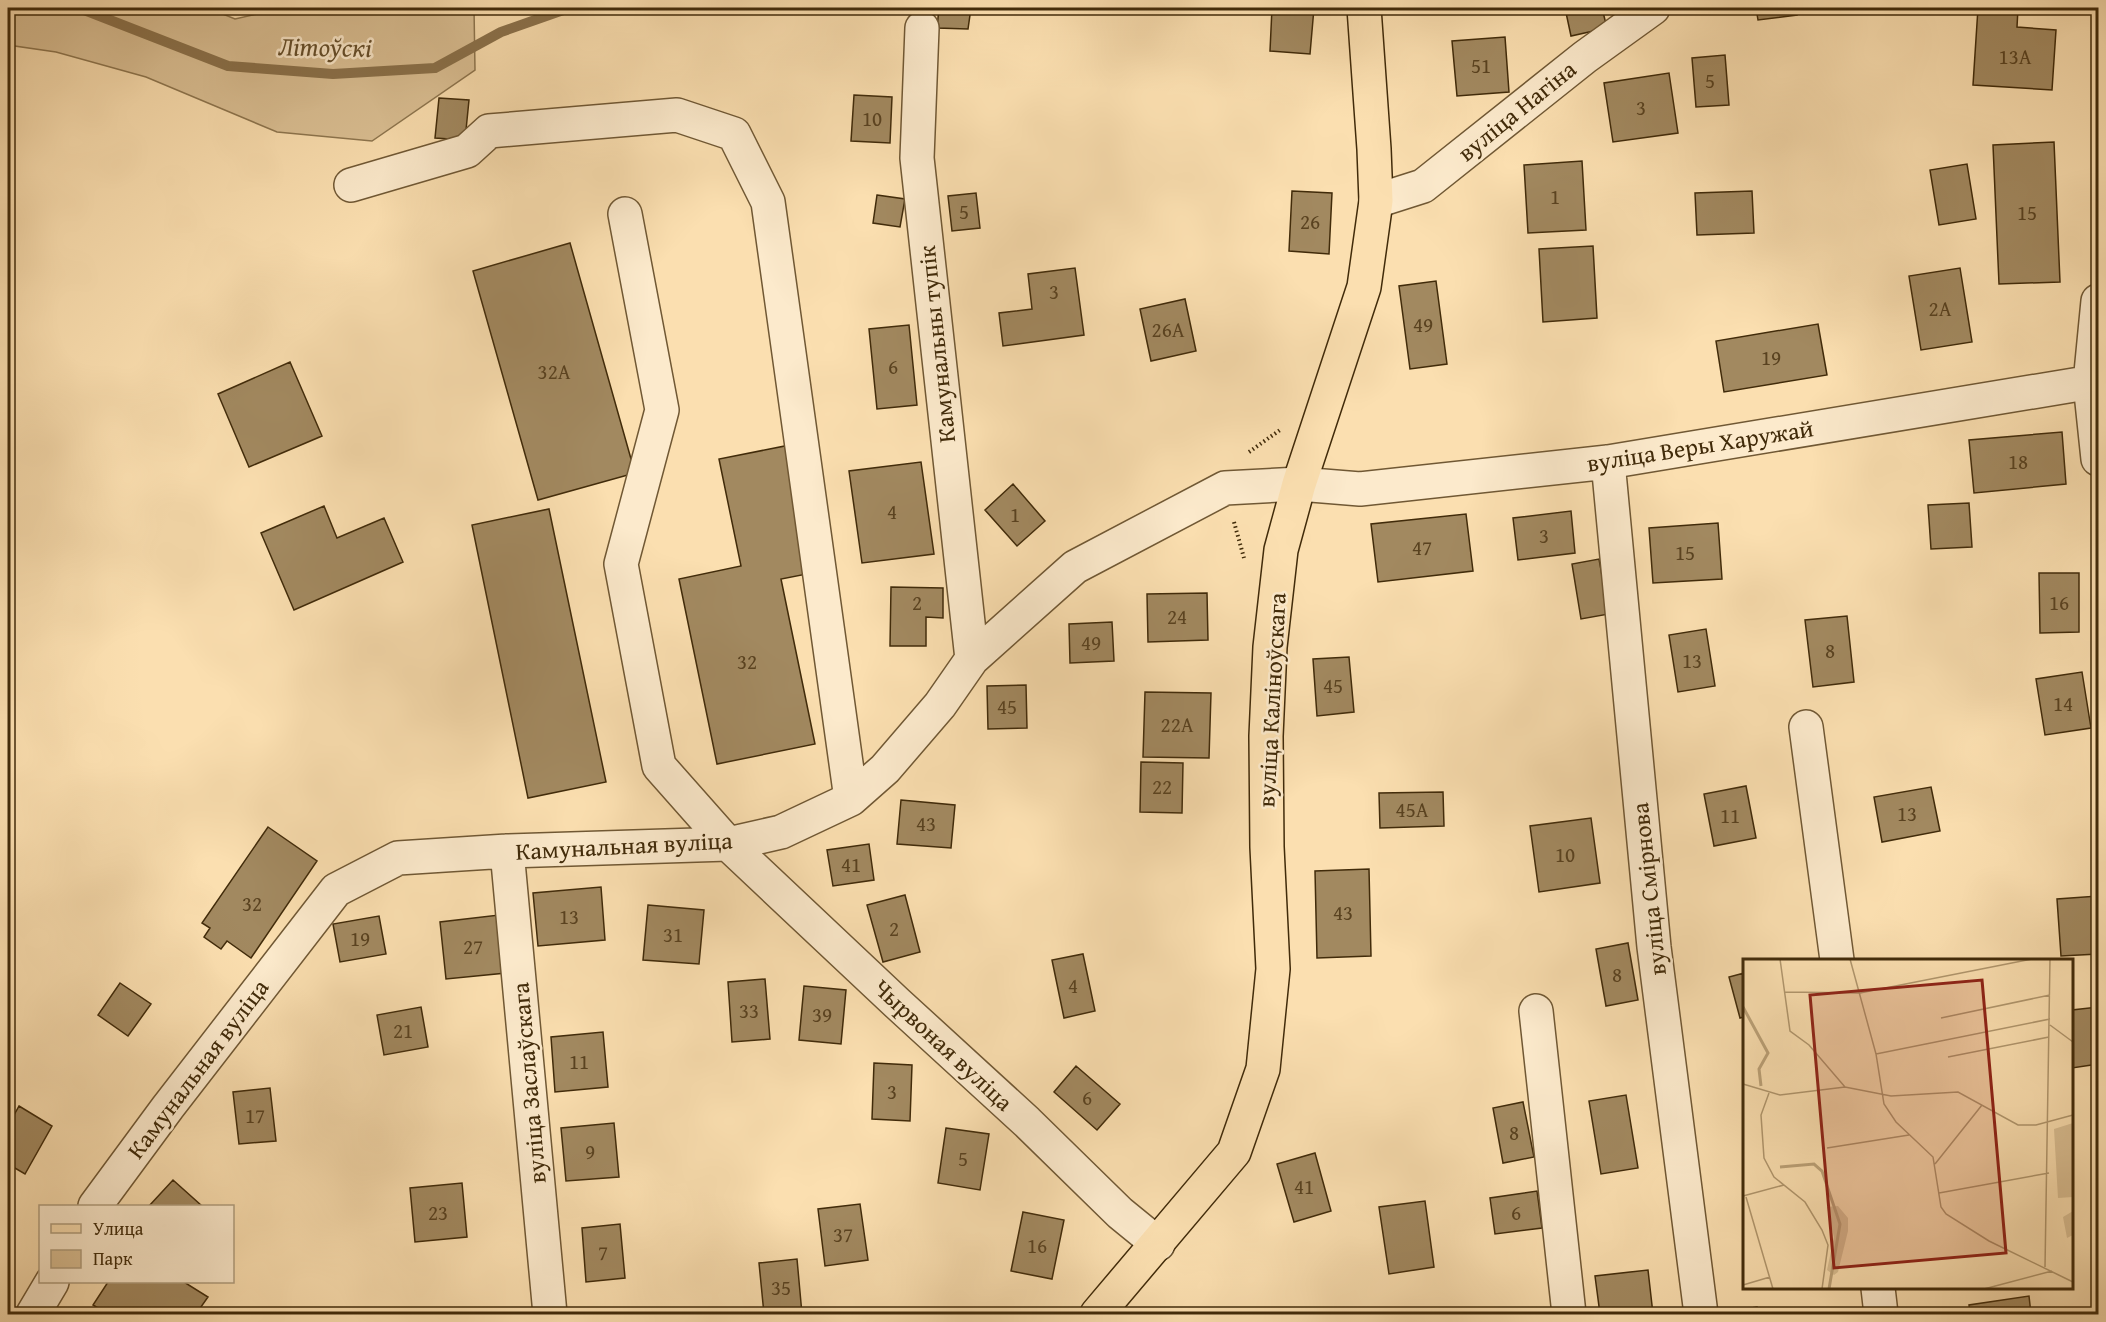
<svg xmlns="http://www.w3.org/2000/svg" width="2106" height="1322" viewBox="0 0 2106 1322" font-family="'Gentium Book Plus',serif">
	<style>
		.green { fill: #dbc094; stroke: #8e764f; stroke-width: 1.5 }
		.lines { fill: none; stroke-linecap: round; stroke-linejoin: round }
		.stream { stroke: #8b724c; stroke-width: 10 }
		.building { fill: #a28960; stroke: #412b0a; stroke-width: 1.5 }
		.minor-casing { stroke: #705834; stroke-width: 36 }
		.major-casing { stroke: #412b0a; stroke-width: 36 }
		.path { stroke: #412b0a; stroke-width: 4; stroke-dasharray: 1.5 3; stroke-linecap: butt }
		.minor { stroke: #fceacc; stroke-width: 33 }
		.major { stroke: #fbdfb0; stroke-width: 33 }
		.labels { text-anchor: middle; stroke-width: 5; stroke-linejoin: round; paint-order: stroke }
		.number-label { font-size: 21px; fill: #594220 }
		.street-label { font-size: 24px; fill: #412b0a; stroke: #fceacc }
		.water-label { font-size: 26px; font-style: italic; fill: #664f2b; stroke: #fceacc }
		.inset-river { fill: none; stroke: #bca278; stroke-width: 3 }
		.inset-road { fill: none; stroke: #b1976e; stroke-width: 1.5 }
		.view { fill: #8f2418; fill-opacity: 0.15; stroke: #8f2418; stroke-width: 3 }
		.inset-edge { fill: none; stroke: #412b0a; stroke-width: 3 }
	</style>
	<rect width="100%" height="100%" fill="#fbdfb0"/>
	<filter id="stains"><feTurbulence type="fractalNoise" baseFrequency=".00333" numOctaves="4"/><feColorMatrix values="0 0 0 0 .2 0 0 0 0 .09 0 0 0 0 .02 0 0 0 .5 -.17"/></filter>
	<radialGradient id="worn" r=".72"><stop offset=".6" stop-color="#630" stop-opacity="0"/><stop offset="1" stop-color="#630" stop-opacity=".3"/></radialGradient>
	<path class="green" d="M8 8H208L235 19 283 8H474L475 70 372 141 277 132 146 77 56 52 8 45Z"/>
	<g class="lines">
		<path class="stream" d="M79 8 228 66 333 74 435 68 501 32 569 8"/>
	</g>
	<path class="building" d="M939 8H971L968 29 937 28Z
		M1272 8H1314L1310 54 1270 51Z
		M1565 8H1602L1607 28 1571 36Z
		M1756 8H1796L1797 15 1758 20Z
		M1978 8H2018L2017 27 2056 30 2052 90 1973 85Z
		M1505 37 1509 92 1457 96 1452 41Z
		M1725 55 1729 105 1696 107 1692 58Z
		M1669 73 1678 133 1613 142 1604 83Z
		M854 95 892 97 890 143 851 141Z
		M439 98 469 100 465 140 435 138Z
		M2054 142 2060 282 1999 284 1993 145Z
		M1582 161 1586 230 1528 233 1524 165Z
		M1967 164 1976 219 1939 225 1930 170Z
		M1292 191 1332 193 1329 254 1289 251Z
		M1752 191 1754 233 1697 235 1695 193Z
		M976 193 980 228 952 231 948 196Z
		M877 195 905 199 900 227 873 223Z
		M570 243 635 473 538 500 473 271Z
		M1593 246 1597 318 1543 322 1539 249Z
		M1075 268 1084 335 1003 346 999 313 1032 309 1028 274Z
		M1960 268 1972 342 1921 350 1909 276Z
		M1436 281 1447 364 1410 369 1399 286Z
		M1185 299 1196 351 1151 361 1140 309Z
		M1818 324 1827 375 1724 392 1716 341Z
		M909 325 917 405 877 409 869 329Z
		M290 362 322 436 249 467 218 394Z
		M2062 432 2066 484 1974 493 1969 440Z
		M785 446 812 573 781 579 815 744 717 764 679 579 741 566 719 459Z
		M921 462 934 554 862 563 849 471Z
		M1013 484 1045 521 1017 546 985 510Z
		M1969 503 1972 547 1931 549 1928 505Z
		M324 506 337 538 384 518 403 562 294 610 261 533Z
		M549 509 606 782 528 798 472 525Z
		M1571 511 1575 553 1518 560 1513 518Z
		M1466 514 1473 571 1378 582 1371 524Z
		M1718 523 1722 579 1653 583 1649 528Z
		M1599 559 1609 614 1581 619 1572 564Z
		M2039 573H2079V632L2040 633Z
		M891 587 943 588V618L926 617V646H890Z
		M1207 593 1208 640 1148 642 1147 594Z
		M1847 616 1854 682 1813 687 1805 620Z
		M1112 622 1114 661 1070 663 1069 624Z
		M1706 629 1715 686 1678 692 1669 635Z
		M1349 657 1354 712 1317 716 1313 659Z
		M2082 672 2091 728 2045 735 2036 679Z
		M1026 685 1027 728 988 729 987 686Z
		M1145 692 1211 693 1209 758 1143 757Z
		M1141 762 1183 763 1182 813 1140 812Z
		M1746 786 1756 838 1714 846 1704 794Z
		M1931 787 1940 831 1882 842 1874 797Z
		M1443 792 1444 826 1380 828 1379 793Z
		M901 800 955 805 951 848 897 844Z
		M1591 818 1600 883 1539 892 1530 826Z
		M268 827 317 861 251 958 227 941 221 949 204 937 210 928 202 923Z
		M869 844 874 880 833 886 827 850Z
		M1369 869 1371 956 1317 958 1315 871Z
		M601 887 605 940 538 946 533 893Z
		M905 895 920 952 883 962 867 905Z
		M2098 896V954L2061 956 2057 899Z
		M648 905 704 910 699 964 643 960Z
		M499 915 506 973 446 979 440 922Z
		M379 916 386 954 340 962 333 924Z
		M1628 943 1638 1000 1606 1006 1596 949Z
		M1083 954 1095 1011 1064 1018 1052 960Z
		M1744 973V1017L1740 1018 1729 977Z
		M765 979 770 1039 732 1042 728 982Z
		M120 983 151 1004 128 1036 98 1015Z
		M804 986 846 990 841 1044 799 1040Z
		M421 1007 428 1047 384 1055 377 1015Z
		M2098 1007V1064L2072 1068V1010Z
		M603 1032 608 1087 555 1092 551 1037Z
		M874 1063 912 1065 910 1121 872 1119Z
		M1076 1066 1120 1104 1097 1130 1054 1092Z
		M270 1088 276 1141 239 1144 233 1092Z
		M1626 1095 1638 1168 1601 1174 1589 1101Z
		M1523 1102 1534 1157 1503 1163 1493 1108Z
		M19 1106 52 1126 25 1174 8 1164V1126Z
		M614 1123 619 1177 566 1181 561 1128Z
		M946 1128 989 1134 980 1190 938 1183Z
		M1315 1153 1331 1211 1294 1222 1277 1164Z
		M173 1180 202 1206H149Z
		M462 1183 467 1237 415 1242 410 1188Z
		M1537 1191 1542 1228 1495 1234 1490 1198Z
		M1425 1201 1434 1267 1389 1274 1379 1207Z
		M860 1204 868 1260 825 1266 818 1209Z
		M1023 1212 1064 1220 1052 1279 1011 1271Z
		M620 1224 625 1278 586 1282 582 1228Z
		M797 1259 802 1314H764L759 1263Z
		M1648 1270 1653 1314H1600L1595 1276Z
		M108 1282H184L208 1297 196 1314H108L93 1305Z
		M2029 1296 2031 1314H1970L1969 1305Z
		M1757 1307 1758 1314H1716L1715 1313Z
		M1250 1309V1314H1209V1313Z"/>
	<g class="lines">
		<g class="minor-casing">
			<path id="minor" d="M922 28 917 158 972 659
				M351 185 467 151 489 131 677 115 734 134 768 202 851 799
				M1376 201 1423 186 1585 57 1653 8
				M625 214 662 410 621 564 659 766 728 844 897 1003 1027 1122 1120 1213 1158 1244
				M2098 301 2090 383 2098 459
				M1608 462 1654 947 1701 1314
				M1806 727 1837 960
				M507 851 550 1314
				M1536 1011 1569 1314
				M95 1206 168 1107 336 890 398 858 507 851 728 844 781 832 851 799 885 769 940 705 972 659 1075 567 1225 488 1299 484 1360 489 1608 462 2098 381
				M1878 1288 1881 1314
				M33 1314 52 1282"/>
		</g>
		<g class="major-casing">
			<path id="major" d="M1097 1314 1234 1152 1263 1069 1273 969 1267 847 1266 736 1270 647 1281 550 1299 484 1364 287 1376 201 1374 149 1364 8"/>
		</g>
		<path class="path" d="M1249 452 1280 430
			M1234 522 1244 558"/>
		<use href="#minor" class="minor"/>
		<use href="#major" class="major"/>
	</g>
	<g class="labels">
		<g class="number-label">
			<text x="2015" y="64">13А</text>
			<text x="1481" y="73">51</text>
			<text x="1710" y="88">5</text>
			<text x="1641" y="115">3</text>
			<text x="872" y="126">10</text>
			<text x="1555" y="204">1</text>
			<text x="964" y="219">5</text>
			<text x="2027" y="220">15</text>
			<text x="1310" y="229">26</text>
			<text x="1054" y="299">3</text>
			<text x="1940" y="316">2А</text>
			<text x="1423" y="332">49</text>
			<text x="1168" y="337">26А</text>
			<text x="1771" y="365">19</text>
			<text x="893" y="374">6</text>
			<text x="554" y="379">32А</text>
			<text x="2018" y="469">18</text>
			<text x="892" y="519">4</text>
			<text x="1015" y="522">1</text>
			<text x="1544" y="543">3</text>
			<text x="1422" y="555">47</text>
			<text x="1685" y="560">15</text>
			<text x="917" y="610">2</text>
			<text x="2059" y="610">16</text>
			<text x="1177" y="624">24</text>
			<text x="1091" y="650">49</text>
			<text x="1830" y="658">8</text>
			<text x="1692" y="668">13</text>
			<text x="747" y="669">32</text>
			<text x="1333" y="693">45</text>
			<text x="2063" y="711">14</text>
			<text x="1007" y="714">45</text>
			<text x="1177" y="732">22А</text>
			<text x="1162" y="794">22</text>
			<text x="1412" y="817">45А</text>
			<text x="1907" y="821">13</text>
			<text x="1730" y="823">11</text>
			<text x="926" y="831">43</text>
			<text x="1565" y="862">10</text>
			<text x="851" y="872">41</text>
			<text x="252" y="911">32</text>
			<text x="1343" y="920">43</text>
			<text x="569" y="924">13</text>
			<text x="894" y="936">2</text>
			<text x="673" y="942">31</text>
			<text x="360" y="946">19</text>
			<text x="473" y="954">27</text>
			<text x="1617" y="982">8</text>
			<text x="1073" y="993">4</text>
			<text x="749" y="1018">33</text>
			<text x="822" y="1022">39</text>
			<text x="403" y="1038">21</text>
			<text x="579" y="1069">11</text>
			<text x="892" y="1099">3</text>
			<text x="1087" y="1105">6</text>
			<text x="255" y="1123">17</text>
			<text x="1514" y="1140">8</text>
			<text x="590" y="1159">9</text>
			<text x="963" y="1166">5</text>
			<text x="1304" y="1194">41</text>
			<text x="438" y="1220">23</text>
			<text x="1516" y="1220">6</text>
			<text x="843" y="1242">37</text>
			<text x="1037" y="1253">16</text>
			<text x="603" y="1260">7</text>
			<text x="781" y="1295">35</text>
		</g>
		<g class="street-label">
			<text transform="translate(1517 111) rotate(-39)" y="8">вуліца Нагіна</text>
			<text transform="translate(937 344) rotate(-96)" y="8">Камунальны тупік</text>
			<text transform="translate(1700 446) rotate(-9)" y="8">вуліца Веры Харужай</text>
			<text transform="translate(1272 700) rotate(-87)" y="8">вуліца Каліноўскага</text>
			<text transform="translate(624 846) rotate(-3)" y="8">Камунальная вуліца</text>
			<text transform="translate(1649 889) rotate(-96)" y="8">вуліца Смірнова</text>
			<text transform="translate(943 1045) rotate(43)" y="8">Чырвоная вуліца</text>
			<text transform="translate(198 1069) rotate(-53)" y="8">Камунальная вуліца</text>
			<text transform="translate(529 1083) rotate(-95)" y="8">вуліца Заслаўскага</text>
		</g>
		<g class="water-label">
			<text transform="translate(325 47) rotate(1)" y="9">Літоўскі</text>
		</g>
	</g>
	<g transform="translate(1743 959)">
		<rect width="330" height="330" fill="#fbdfb0"/>
		<path d="M330 164V238L315 239 311 170ZM95 247 105 259V272L95 313 91 316 84 311 91 278 84 248ZM330 252V276L324 279 320 258Z" fill="#dbc094"/>
		<path class="inset-river" d="M0 48 25 94 16 110 18 127M37 208 71 205 79 212 97 265 86 330"/>
		<path class="inset-road" d="M37 0 47 72 66 86 102 128M107 0 133 95 141 145 153 163 190 198 198 248 203 255 246 282 330 323M42 33 117 34 289 0M198 59 307 36M307 66 330 83M133 95 307 60M205 98 306 78M0 125 37 136 102 128 148 137 215 133 275 166H293L330 156M26 134 18 156 21 199 31 218 62 243 79 271 85 286 79 330M84 189 166 176M192 205 239 146M196 234 306 214M0 237 41 226M3 238 30 330M302 308 307 0M0 326 27 318M241 330 309 312"/>
		<path class="view" d="M239 21 263 294 91 309 67 36Z"/>
		<rect width="330" height="330" class="inset-edge"/>
	</g>
	<rect width="2106" height="1322" fill="none" stroke="#fbdfb0" stroke-width="30"/>
	<rect x="9" y="9" width="2088" height="1304" fill="none" stroke="#412b0a" stroke-width="3"/>
	<rect x="15" y="15" width="2076" height="1292" fill="none" stroke="#412b0a" stroke-width="1.5"/>
	<rect x="39" y="1205" width="195" height="78" fill="#fceacc" stroke="#b19e7e" stroke-width="1.5"/>
	<rect x="51" y="1224" width="30" height="9" fill="#fbdfb0" stroke="#b19e7e" stroke-width="1.5"/>
	<text x="93" y="1235" font-size="18" fill="#412b0a">Улица</text>
	<rect x="51" y="1250" width="30" height="18" fill="#dbc094" stroke="#b19e7e" stroke-width="1.5"/>
	<text x="93" y="1265" font-size="18" fill="#412b0a">Парк</text>
	<rect width="100%" height="100%" filter="url(#stains)"/>
	<rect width="100%" height="100%" fill="url(#worn)"/>
</svg>
